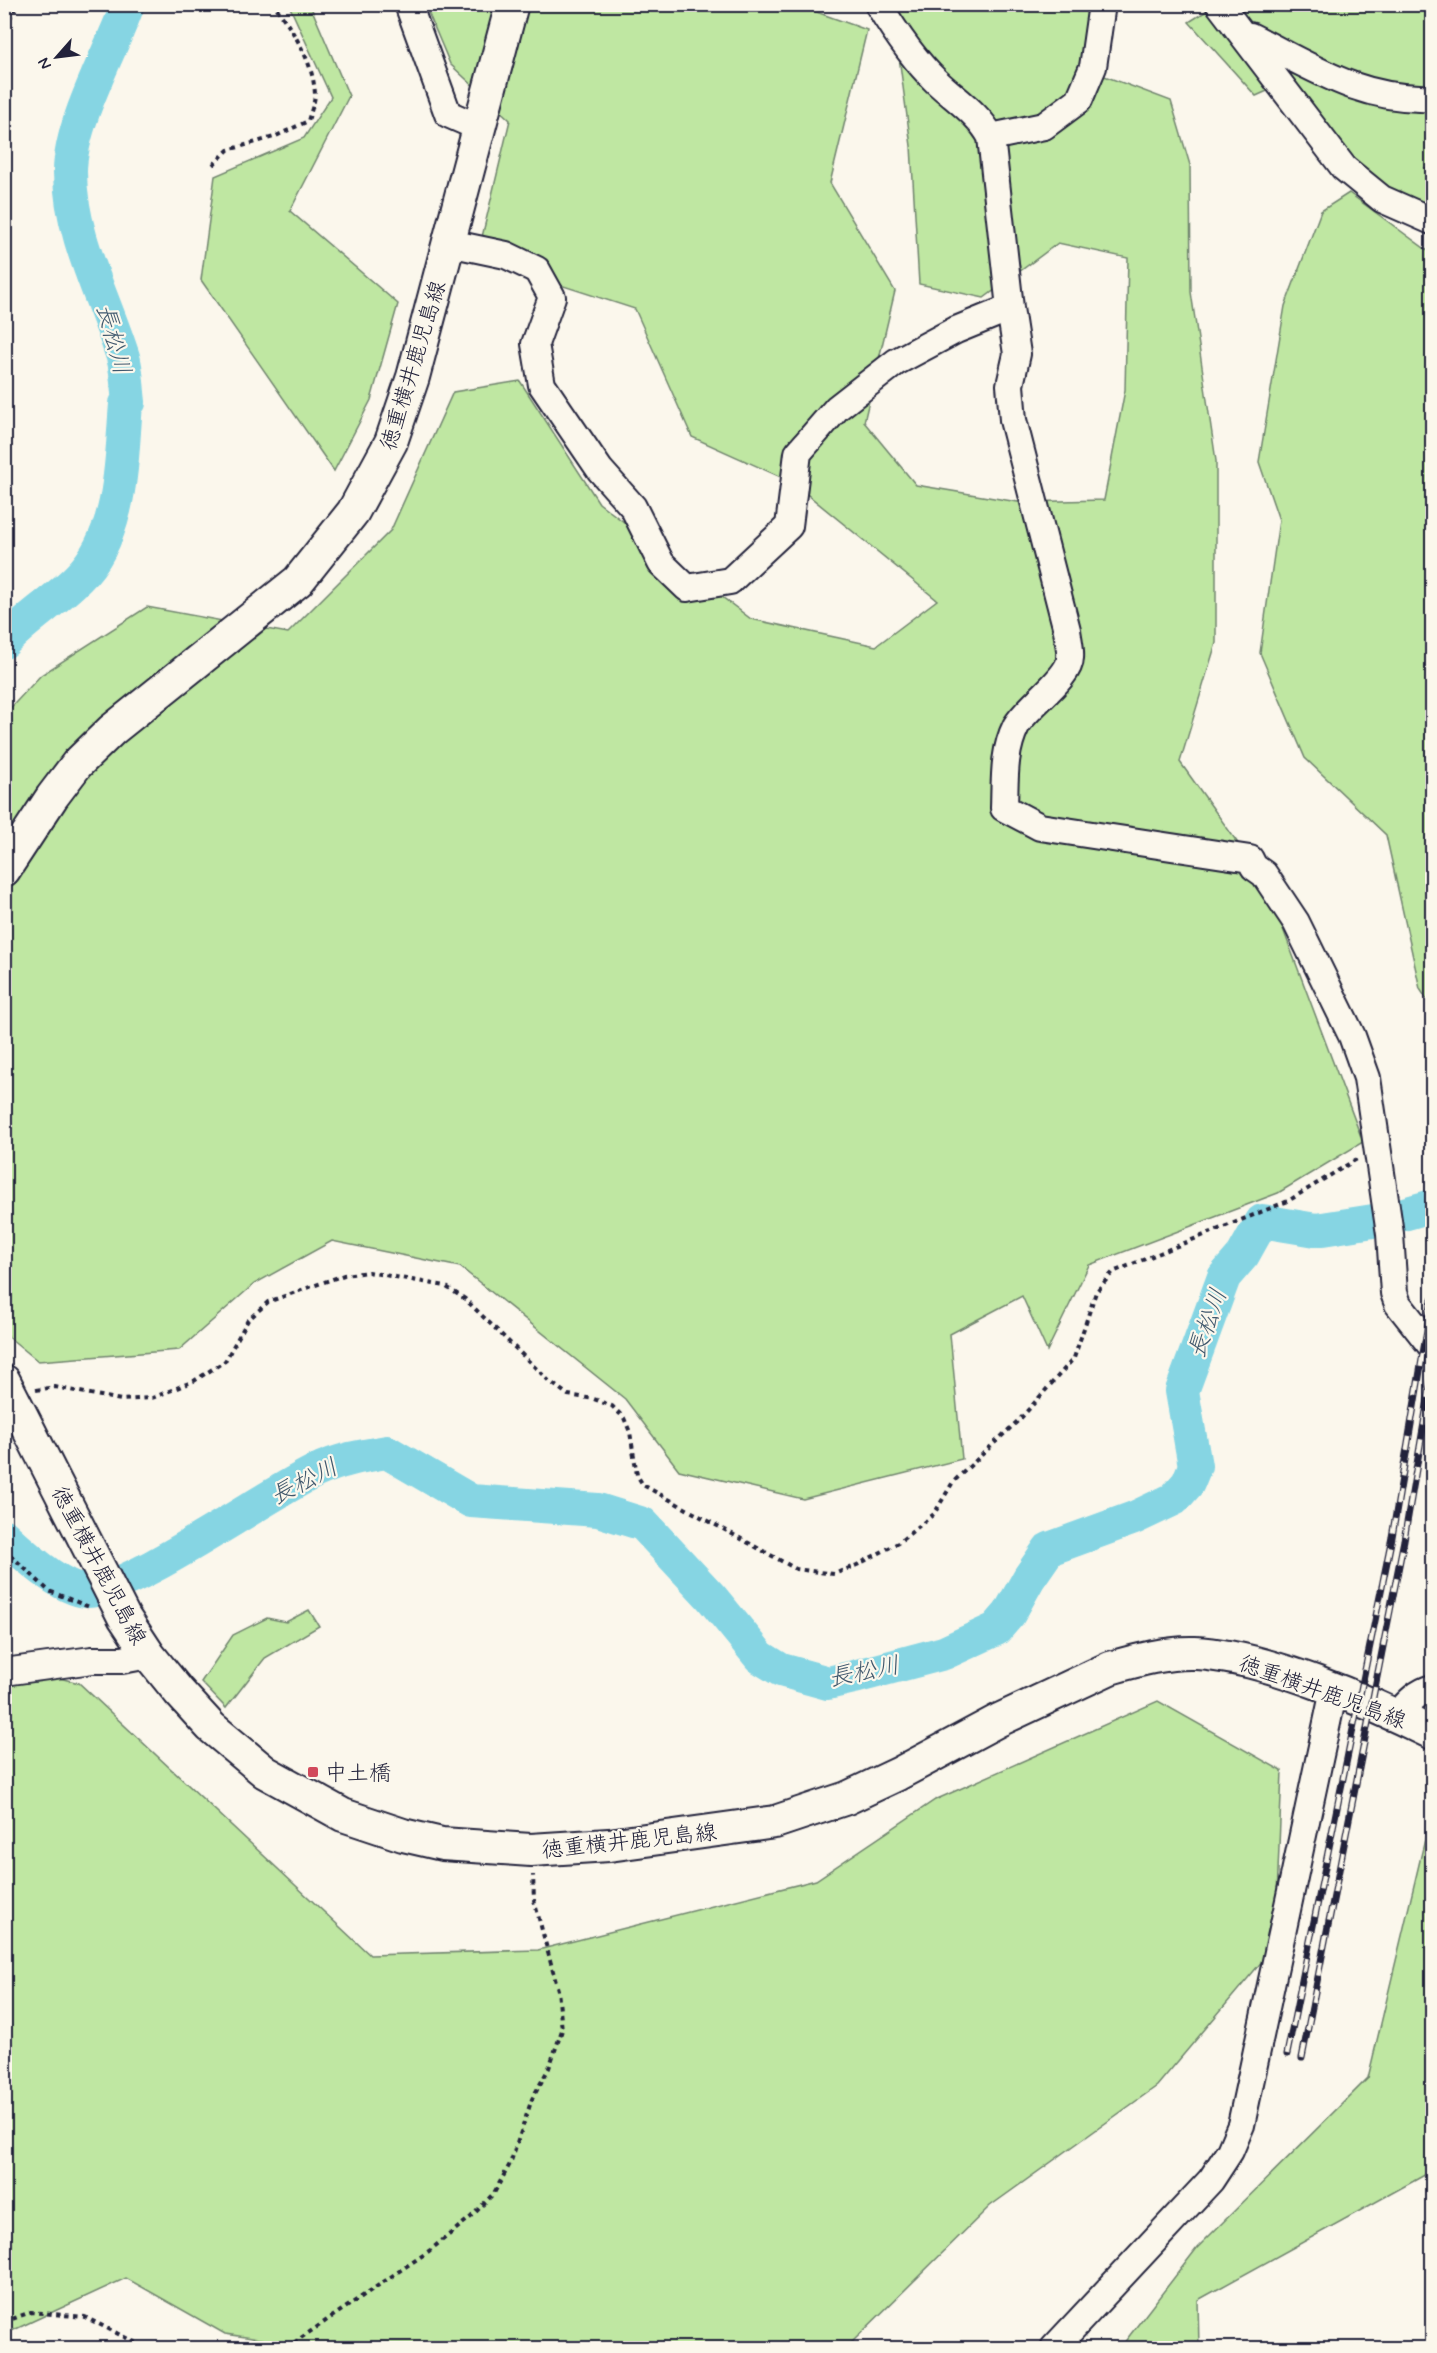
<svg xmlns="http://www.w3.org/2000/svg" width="1437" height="2353" viewBox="0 0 1437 2353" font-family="Mynerve,'Klee One',sans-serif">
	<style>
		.green { fill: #bfe7a2; stroke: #70846e; stroke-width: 1.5 }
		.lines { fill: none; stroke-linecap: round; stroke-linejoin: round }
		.river { stroke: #86d5e3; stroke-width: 34 }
		.minor-casing { stroke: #22223b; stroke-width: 30 }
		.major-casing { stroke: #22223b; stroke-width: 36 }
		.path { stroke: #22223b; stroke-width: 4; stroke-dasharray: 4.5 4.5; stroke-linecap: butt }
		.minor { stroke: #fbf7ec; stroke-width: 26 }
		.major { stroke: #fbf7ec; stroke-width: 32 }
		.rail-casing { stroke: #22223b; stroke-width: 7 }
		.rail { stroke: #fbf7ec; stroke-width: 4.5; stroke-dasharray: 14; stroke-linecap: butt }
		.poi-dot { fill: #d1495b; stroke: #fbf7ec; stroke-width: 2 }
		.labels { text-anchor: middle; stroke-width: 4.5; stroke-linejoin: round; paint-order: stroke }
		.street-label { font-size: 22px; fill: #22223b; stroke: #fbf7ec }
		.poi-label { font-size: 22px; fill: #22223b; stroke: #fbf7ec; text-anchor: start }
		.water-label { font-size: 24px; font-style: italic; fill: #40586d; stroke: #fbf7ec }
	</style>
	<rect width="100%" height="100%" fill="#fbf7ec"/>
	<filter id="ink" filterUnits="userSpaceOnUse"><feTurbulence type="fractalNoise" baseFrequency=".0167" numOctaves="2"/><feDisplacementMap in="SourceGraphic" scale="12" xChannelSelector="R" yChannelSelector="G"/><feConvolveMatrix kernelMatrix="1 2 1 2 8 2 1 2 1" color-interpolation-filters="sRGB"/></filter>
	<g filter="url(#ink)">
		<path class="green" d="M289 5H310L349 96 290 211 398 304 371 400 334 471 201 280 215 176 304 138 331 97Z
			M425 5H797L867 30 830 183 895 291 864 422 916 485 1018 502 1104 500 1125 390 1128 258 1058 243 984 298 919 284 911 146 892 5H1097L1099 74 1171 101 1190 165 1191 292 1216 461V643L1180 762 1265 881 1363 1142 1278 1193 1089 1265 1047 1351 1022 1296 950 1334 962 1459 803 1499 679 1470 625 1399 460 1267 332 1241 254 1284 179 1350 38 1361 5 1334 4 715 41 675 147 607 288 633 391 530 453 392 520 381 599 503 751 619 876 646 937 600 792 482 692 437 635 309 477 258 510 120 450 64Z
			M1216 5H1432V167L1425 168 1432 175V238L1342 174 1274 88 1256 96 1189 22Z
			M1349 193 1432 254V1007L1420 989 1386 835 1305 758 1260 653 1279 520 1259 462 1285 306 1321 211Z
			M309 1610 319 1626 265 1658 226 1708 201 1682 233 1635 267 1618 286 1622Z
			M4 1664 79 1683 370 1955 538 1950 816 1880 935 1800 1158 1701 1282 1771 1275 1946 1157 2086 990 2206 846 2348H321L225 2334 126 2278 5 2334Z
			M1426 1835 1432 1837V2171L1198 2300 1199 2348H1120L1197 2248 1368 2078Z"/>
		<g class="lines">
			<path class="river" d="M4 642C27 618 55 601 78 578 123 534 121 462 126 404L129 402C127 387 127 370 123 357 104 297 70 236 70 172 70 122 111 52 128 4
				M4 1536C23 1554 61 1589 87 1591 126 1594 270 1492 316 1471 339 1460 362 1456 387 1452L471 1501 598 1510 643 1524 711 1597 760 1657 781 1670 828 1683 854 1677 944 1653 996 1629 1009 1614 1029 1578 1049 1549 1134 1518 1174 1499 1188 1483 1195 1466 1182 1391 1224 1277 1243 1255 1262 1221 1316 1230 1386 1219 1432 1206"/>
			<g class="minor-casing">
				<path id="minor" d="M408 4 448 114 480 128
					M878 4C895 32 913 59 936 81 956 100 978 113 991 137L1010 308 1017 354 1010 385 1013 420 1067 630C1068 639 1071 649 1070 658 1070 678 1027 706 1016 726 1003 752 1005 781 1004 808L1040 827 1250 859 1254 867 1264 874 1296 922 1352 1036 1367 1078 1390 1234 1394 1293 1398 1304 1432 1347
					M1219 4 1344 168 1382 199 1432 221
					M1250 36C1312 67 1361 101 1432 98
					M991 137 1044 126 1079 100 1093 67 1102 4
					M449 243 506 255 537 270 552 297 535 344 542 385 600 470 633 507 661 563 687 588 730 581 789 526 798 453 837 408 896 362 956 330 1010 308
					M4 1672 92 1660H122L149 1655
					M1395 1717C1406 1705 1416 1692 1432 1688
					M1054 2348 1211 2180 1230 2151 1241 2125 1334 1690"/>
			</g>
			<g class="major-casing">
				<path id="major" d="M4 870 52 797 77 764 112 730 298 581 353 512 391 442 413 377 512 4
					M4 1381 124 1617 149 1655 179 1692 211 1727 265 1772 343 1815 403 1835 442 1844 531 1850 609 1845 775 1822 847 1798 898 1774 999 1720 1110 1668C1138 1660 1167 1652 1195 1653 1265 1656 1370 1702 1432 1733"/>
			</g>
			<path class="path" d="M213 165 228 150 274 137 308 121C310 113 315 102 315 94 313 59 292 31 274 4
				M4 172 9 20 17 4
				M36 1390 55 1387 121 1400 152 1398 194 1381 225 1361 248 1320 268 1302 344 1275 368 1272 445 1286 465 1299 548 1380 568 1395 594 1399 612 1406 624 1418 630 1432 637 1475 643 1485 796 1569 834 1574 857 1565 898 1543 934 1514 953 1482 1021 1418 1074 1358 1096 1292 1113 1272 1288 1201 1357 1159
				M4 1549 49 1591 92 1608
				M4 2322 31 2312 85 2317 146 2348
				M286 2348 429 2251 471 2217 494 2193 510 2164 532 2099 549 2068 562 2030 558 1990 534 1900 533 1875"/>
			<use href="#minor" class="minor"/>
			<use href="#major" class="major"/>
			<g class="rail-casing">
				<path id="rail" d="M1287 2054 1392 1537 1432 1300
					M1302 2058 1404 1540 1432 1376"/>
			</g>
			<use href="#rail" class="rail"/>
		</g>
	</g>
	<rect class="poi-dot" x="307" y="1766" width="12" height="12" rx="3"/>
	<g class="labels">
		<g class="street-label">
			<text transform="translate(412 365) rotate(-73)" y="8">徳重横井鹿児島線</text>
			<text transform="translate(100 1565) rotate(62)" y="8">徳重横井鹿児島線</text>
			<text transform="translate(1323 1691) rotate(20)" y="8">徳重横井鹿児島線</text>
			<text transform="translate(629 1840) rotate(-6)" y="8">徳重横井鹿児島線</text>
		</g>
		<g class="poi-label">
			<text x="325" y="1780">中土橋</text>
		</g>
		<g class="water-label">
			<text transform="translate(114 339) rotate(75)" y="8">長松川</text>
			<text transform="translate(1207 1323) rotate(-70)" y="8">長松川</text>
			<text transform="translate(304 1481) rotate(-27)" y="8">長松川</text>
			<text transform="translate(864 1671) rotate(-11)" y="8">長松川</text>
		</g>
	</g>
	<rect width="1437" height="2353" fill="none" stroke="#fbf7ec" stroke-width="24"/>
	<rect x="12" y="12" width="1413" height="2329" fill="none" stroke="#22223b" stroke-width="2" filter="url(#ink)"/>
	<g transform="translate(57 57) rotate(242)" stroke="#fbf7ec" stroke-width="4.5" paint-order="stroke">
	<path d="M0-4.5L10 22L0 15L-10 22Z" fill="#22223b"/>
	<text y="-9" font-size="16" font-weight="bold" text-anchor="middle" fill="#22223b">N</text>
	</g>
</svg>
